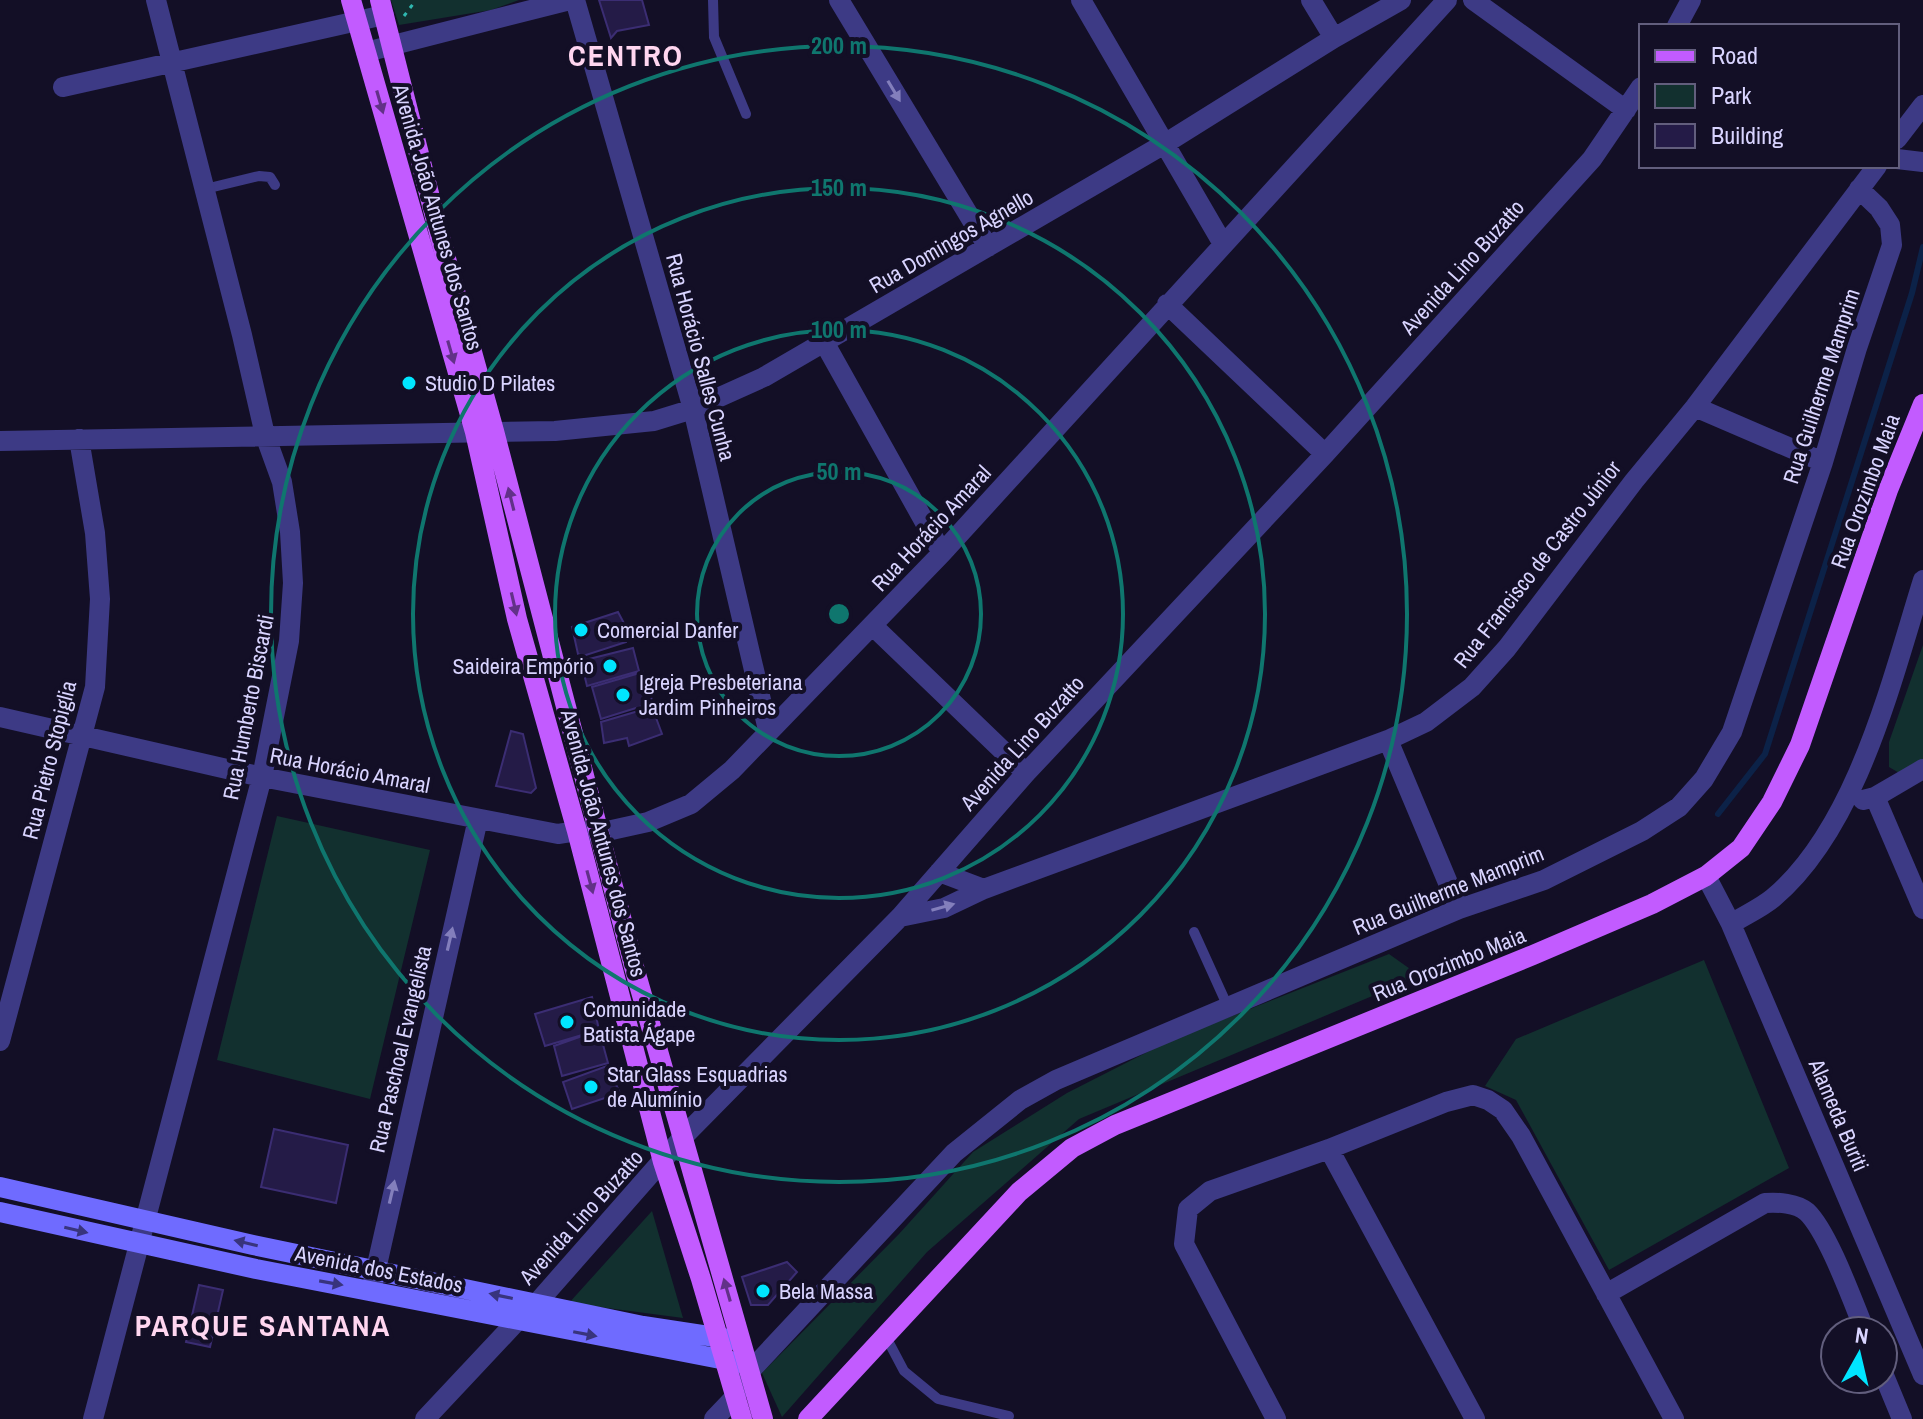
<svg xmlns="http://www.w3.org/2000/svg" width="1923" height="1419" viewBox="0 0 1923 1419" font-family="'Archivo Narrow',sans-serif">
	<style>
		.green { fill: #12302f }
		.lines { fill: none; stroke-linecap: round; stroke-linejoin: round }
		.stream { stroke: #0c2248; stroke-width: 6 }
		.building { fill: #241b47; stroke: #3b2d73; stroke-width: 2 }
		.path { stroke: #2fb8b0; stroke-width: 3; stroke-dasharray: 4 6; stroke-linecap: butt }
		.service { stroke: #3d3a85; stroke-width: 10 }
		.minor { stroke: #3d3a85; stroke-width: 20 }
		.secondary { stroke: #6f6bff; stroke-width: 20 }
		.primary { stroke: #c25bff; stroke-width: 20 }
		.oneway { fill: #837fbc }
		.oneway2 { fill: #623188 }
		.oneway3 { fill: #38347d }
		.ring { fill: none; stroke: #0f766e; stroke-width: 4 }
		.poi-dot { fill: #00e5ff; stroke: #130f26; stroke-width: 3 }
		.labels { text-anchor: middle; stroke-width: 8; stroke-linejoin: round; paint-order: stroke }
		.street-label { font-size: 22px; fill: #d9d4ff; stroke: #130f26 }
		.poi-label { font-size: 22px; fill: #d9d4ff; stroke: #130f26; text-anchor: start }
		.district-label { font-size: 30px; font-weight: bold; letter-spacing: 2px; fill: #ffd6f0; stroke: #130f26 }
		.centre { fill: #0f766e; stroke: #130f26; stroke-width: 4 }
		.ring-label { font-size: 24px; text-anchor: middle; font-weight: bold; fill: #0f766e; stroke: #130f26; stroke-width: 8; stroke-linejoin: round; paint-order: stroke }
	</style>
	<rect width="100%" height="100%" fill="#130f26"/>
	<path class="green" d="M391 0H519L491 10 399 25Z
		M1923 645V762L1901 774 1889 767V742Z
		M277 816 430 850 370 1099 217 1060Z
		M1389 954 1420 976 1079 1119 927 1252 782 1417 762 1373 899 1234 973 1152 1067 1093 1171 1040Z
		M1704 960 1789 1168 1609 1270 1516 1100 1485 1086 1516 1039Z
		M652 1211 683 1318 569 1303Z"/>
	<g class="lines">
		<path class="stream" d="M1718 814 1765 754 1912 293 1923 247"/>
	</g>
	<path class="building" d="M599 0H642L649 25 617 31 611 38Z
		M618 612 626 627V642L583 656 578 654 572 627Z
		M633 648 639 671 587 686 581 661Z
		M643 672 650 687 652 703 601 719 592 687Z
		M652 707 662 734 629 746 627 738 604 743 601 722Z
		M511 731 523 734 536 788 531 793 496 786Z
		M592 997 599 1030 545 1046 535 1014Z
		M599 1030 608 1063 562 1076 554 1046Z
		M607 1066 620 1093 572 1109 563 1082Z
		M274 1129 348 1145 336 1203 261 1187Z
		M787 1262 797 1272 768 1305H751L742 1277Z
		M199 1285 223 1290 210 1347 186 1342Z"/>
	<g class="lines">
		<path class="path" d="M404 16 416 0"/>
		<path class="service" d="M713 0 714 37 746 114
			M205 189 259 176 270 177 275 185
			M1194 932 1228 1007
			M885 1335 904 1371 938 1399 1009 1416"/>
		<path class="minor" d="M575 0 693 409 768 730
			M839 0 988 247
			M1081 0 1223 244
			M1311 0 1334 38
			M1473 0 1626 110
			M1677 26 1691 0
			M366 52 570 0
			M63 87 384 15
			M1897 139 1923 105
			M1897 159 1923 162
			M1167 304 1325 454
			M824 342 942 553
			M1695 407 1823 462
			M0 441 555 431 654 421 693 409 764 377 1166 143 1334 38 1401 0
			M873 626 1026 773
			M0 717 262 777 558 834 577 831 598 833 648 822 691 804 732 770 942 553 1447 0
			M1388 740 1459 909
			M1875 797 1923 909
			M1863 800 1875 797 1923 769
			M939 872 984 889
			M1706 876 1731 924 1923 1375
			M900 917 944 908 984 889 1388 740 1426 722 1472 687 1507 648 1634 481 1695 407 1877 166
			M1731 924C1745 915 1761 908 1773 898 1857 827 1891 682 1923 580
			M0 1041 95 687 100 599 95 533 79 439
			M1329 1149 1475 1419
			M372 1287 478 819
			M1606 1294 1765 1203C1777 1202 1797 1203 1807 1212 1828 1232 1853 1302 1865 1331
			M1883 1373 1902 1419
			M93 1419 262 777 289 641 293 583 290 532 282 482 265 435 242 335 156 0
			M425 1419 517 1321 537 1303 683 1137 900 917 1026 773 1325 454 1592 159 1641 87
			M714 1419 734 1398 751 1370 954 1153 1020 1100 1056 1080 1459 909 1544 880 1642 831 1679 807 1704 779 1732 732 1823 462 1857 348 1892 245 1890 225 1879 208 1859 189
			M1276 1419 1184 1244 1188 1209 1210 1191 1329 1149 1446 1102 1473 1095 1488 1100 1503 1110 1521 1136 1674 1419"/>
		<path class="secondary" d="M0 1187 253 1245 643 1326 735 1340
			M0 1212 256 1269 741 1363"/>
		<path class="primary" d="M351 0 475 432 517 619 577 831 663 1162 701 1279 742 1419
			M380 0 440 237 494 431 634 967 763 1419
			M808 1419 1019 1192 1072 1148 1115 1125 1533 955 1652 904 1706 876 1741 848 1772 802 1800 745 1888 490 1923 404"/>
	</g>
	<defs><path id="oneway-solid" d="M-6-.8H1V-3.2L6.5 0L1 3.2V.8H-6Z" transform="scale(2)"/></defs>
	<g class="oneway">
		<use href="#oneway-solid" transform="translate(894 91) rotate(59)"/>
		<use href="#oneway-solid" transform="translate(943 907) rotate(-16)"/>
		<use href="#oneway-solid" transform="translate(450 939) rotate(-77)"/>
		<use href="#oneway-solid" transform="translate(392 1192) rotate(-77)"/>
	</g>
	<g class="oneway2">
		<use href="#oneway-solid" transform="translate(380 102) rotate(74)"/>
		<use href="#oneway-solid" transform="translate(451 352) rotate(74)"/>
		<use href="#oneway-solid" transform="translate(511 499) rotate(-104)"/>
		<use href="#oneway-solid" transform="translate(514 604) rotate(77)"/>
		<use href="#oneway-solid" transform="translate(590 882) rotate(75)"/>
		<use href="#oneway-solid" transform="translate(727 1290) rotate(-106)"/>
	</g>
	<g class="oneway3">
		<use href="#oneway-solid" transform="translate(76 1230) rotate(13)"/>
		<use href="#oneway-solid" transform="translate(246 1243) rotate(-167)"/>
		<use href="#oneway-solid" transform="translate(331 1283) rotate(10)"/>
		<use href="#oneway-solid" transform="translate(501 1296) rotate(-168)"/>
		<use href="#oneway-solid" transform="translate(585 1334) rotate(11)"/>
	</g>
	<g class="ring">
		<circle cx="839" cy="614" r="142"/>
		<circle cx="839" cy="614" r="284"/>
		<circle cx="839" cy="614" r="426"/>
		<circle cx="839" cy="614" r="568"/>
	</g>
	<g class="poi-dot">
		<circle cx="409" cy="383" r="8"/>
		<circle cx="581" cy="630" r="8"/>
		<circle cx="610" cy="666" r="8"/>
		<circle cx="623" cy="695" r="8"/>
		<circle cx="567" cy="1022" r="8"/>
		<circle cx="591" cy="1087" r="8"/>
		<circle cx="763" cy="1291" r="8"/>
	</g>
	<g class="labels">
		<g class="street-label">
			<text transform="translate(438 217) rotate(74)" y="8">Avenida João Antunes dos Santos</text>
			<text transform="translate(951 241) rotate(-30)" y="8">Rua Domingos Agnello</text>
			<text transform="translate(1462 267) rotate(-48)" y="8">Avenida Lino Buzatto</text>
			<text transform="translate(701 357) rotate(75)" y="8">Rua Horácio Salles Cunha</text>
			<text transform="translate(1821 386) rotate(-72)" y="8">Rua Guilherme Mamprim</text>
			<text transform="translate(1865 491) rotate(-70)" y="8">Rua Orozimbo Maia</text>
			<text transform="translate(931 528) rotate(-47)" y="8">Rua Horácio Amaral</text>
			<text transform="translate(1537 564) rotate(-52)" y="8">Rua Francisco de Castro Júnior</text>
			<text transform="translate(248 707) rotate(-79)" y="8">Rua Humberto Biscardi</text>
			<text transform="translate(1022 743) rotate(-48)" y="8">Avenida Lino Buzatto</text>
			<text transform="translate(49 760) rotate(-76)" y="8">Rua Pietro Stopiglia</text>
			<text transform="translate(350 770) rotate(11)" y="8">Rua Horácio Amaral</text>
			<text transform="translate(604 843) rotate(75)" y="8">Avenida João Antunes dos Santos</text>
			<text transform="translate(1448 890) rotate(-22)" y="8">Rua Guilherme Mamprim</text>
			<text transform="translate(1449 964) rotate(-22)" y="8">Rua Orozimbo Maia</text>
			<text transform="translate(400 1049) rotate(-77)" y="8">Rua Paschoal Evangelista</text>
			<text transform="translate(1839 1115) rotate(67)" y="8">Alameda Buriti</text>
			<text transform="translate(581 1217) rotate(-48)" y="8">Avenida Lino Buzatto</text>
			<text transform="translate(379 1269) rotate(11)" y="8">Avenida dos Estados</text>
		</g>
		<g class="poi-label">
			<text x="425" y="391">Studio D Pilates</text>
			<text x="597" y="638">Comercial Danfer</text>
			<text x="594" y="674" text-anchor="end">Saideira Empório</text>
			<text x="639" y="690">Igreja Presbeteriana<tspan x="639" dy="25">Jardim Pinheiros</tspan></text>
			<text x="583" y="1017">Comunidade<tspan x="583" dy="25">Batista Ágape</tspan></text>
			<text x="607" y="1082">Star Glass Esquadrias<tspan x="607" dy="25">de Alumínio</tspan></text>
			<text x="779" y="1299">Bela Massa</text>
		</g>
		<g class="district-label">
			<text x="626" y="66">CENTRO</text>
			<text x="263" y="1336">PARQUE SANTANA</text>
		</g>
	</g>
	<circle cx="839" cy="614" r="12" class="centre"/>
	<g class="ring-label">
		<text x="839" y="54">200 m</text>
		<text x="839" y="196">150 m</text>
		<text x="839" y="338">100 m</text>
		<text x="839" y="480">50 m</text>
	</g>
	<rect x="1639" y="24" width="260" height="144" fill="#130f26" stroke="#625e7d" stroke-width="2"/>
	<rect x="1655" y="50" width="40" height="12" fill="#c25bff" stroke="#625e7d" stroke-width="2"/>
	<text x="1711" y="64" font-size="24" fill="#d9d4ff">Road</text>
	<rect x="1655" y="84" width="40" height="24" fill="#12302f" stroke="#625e7d" stroke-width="2"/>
	<text x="1711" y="104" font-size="24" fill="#d9d4ff">Park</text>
	<rect x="1655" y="124" width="40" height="24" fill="#241b47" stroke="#625e7d" stroke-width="2"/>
	<text x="1711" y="144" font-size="24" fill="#d9d4ff">Building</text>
	<g transform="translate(1859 1355) rotate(8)"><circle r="38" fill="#130f26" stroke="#625e7d" stroke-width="2"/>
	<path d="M0-6L14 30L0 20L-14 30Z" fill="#00e5ff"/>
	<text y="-12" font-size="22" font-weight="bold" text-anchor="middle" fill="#d9d4ff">N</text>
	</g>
</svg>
